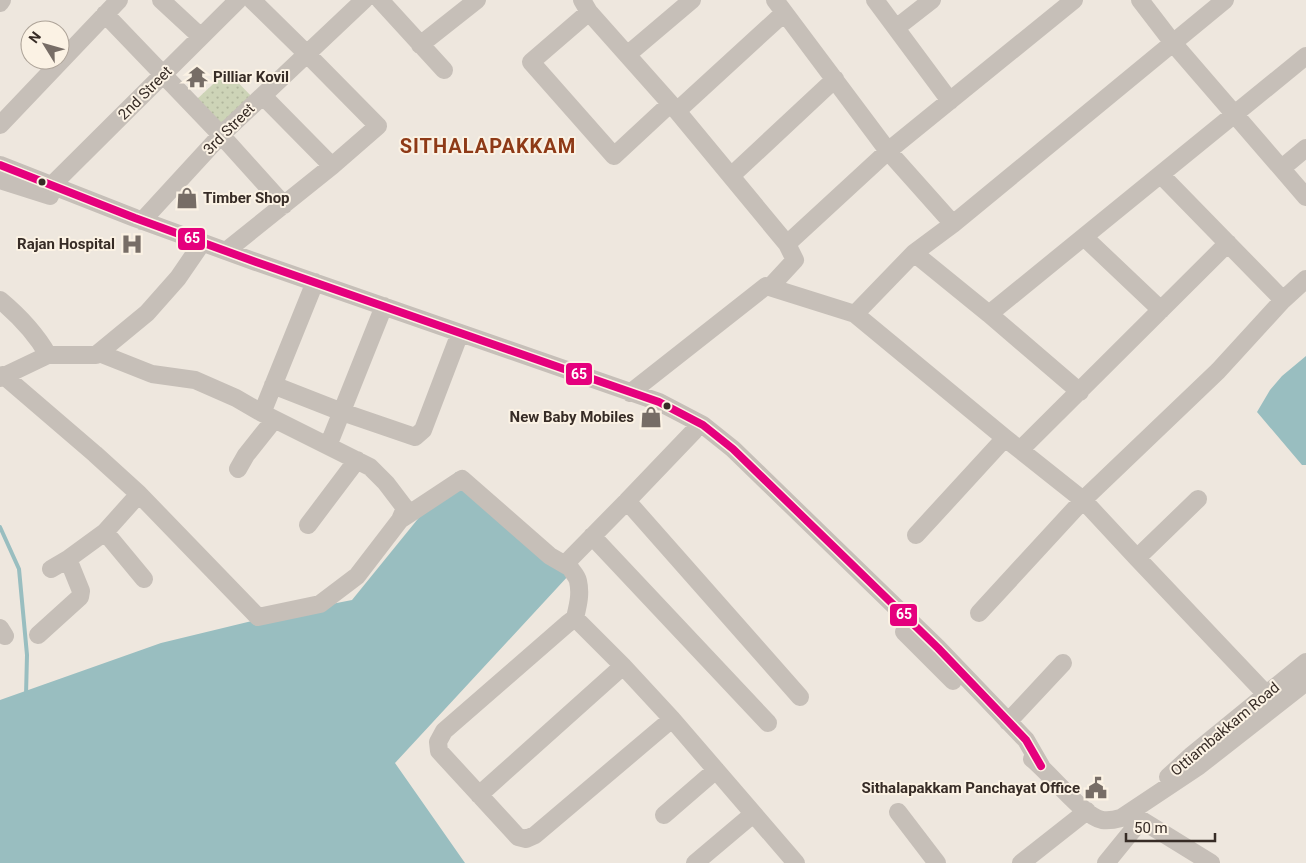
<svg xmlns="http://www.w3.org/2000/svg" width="1306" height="863" viewBox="0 0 1306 863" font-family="Roboto,sans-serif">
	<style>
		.grass { fill: url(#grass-dots) }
		.water { fill: #99bec0 }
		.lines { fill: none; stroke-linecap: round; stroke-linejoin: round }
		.stream { stroke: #99bec0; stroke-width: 4 }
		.minor { stroke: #c6bfb8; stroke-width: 18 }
		.bus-1-casing { stroke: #fbf2e4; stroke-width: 11 }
		.bus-1 { stroke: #e5007d; stroke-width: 8 }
		.bus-dot { fill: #372c26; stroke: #fbf2e4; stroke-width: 2 }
		.labels { text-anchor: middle; stroke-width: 4; stroke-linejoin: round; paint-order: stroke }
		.poi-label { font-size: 15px; font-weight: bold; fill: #372c26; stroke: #fbf2e4; text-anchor: end }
		.street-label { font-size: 15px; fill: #372c26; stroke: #fbf2e4 }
		.district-label { font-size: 20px; font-weight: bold; letter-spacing: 1px; fill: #8e3a17; stroke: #fbf2e4 }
		.line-badge { stroke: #fbf2e4; stroke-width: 2 }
		.badge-label { font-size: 14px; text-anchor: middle; font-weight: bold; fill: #fff }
	</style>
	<defs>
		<pattern id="grass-dots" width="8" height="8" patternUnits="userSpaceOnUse" patternTransform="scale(1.25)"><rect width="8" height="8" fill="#cdd4b7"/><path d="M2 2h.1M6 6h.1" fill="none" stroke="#b1b69d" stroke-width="1.8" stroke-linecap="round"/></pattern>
	</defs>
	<rect width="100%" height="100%" fill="#eee7de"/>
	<path class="grass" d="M227 71 254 99 218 133 194 102Z"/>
	<path class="water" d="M1306 356V465H1302L1257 412 1270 390 1282 376Z
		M456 472 569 575 395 763 465 863H0V700L161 643 281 614 352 600Z"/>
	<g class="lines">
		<path class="stream" d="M0 527 19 569 27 655 26 695"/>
		<path class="minor" d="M161 0 201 37
			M380 0 444 70
			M582 0 589 12 677 111 787 244 795 260 770 287
			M775 0 888 151 953 224
			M875 0 950 101
			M1140 0 1173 43 1306 197
			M0 3 2 0
			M589 12 531 62 614 156 670 104
			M105 14 221 135 284 205
			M896 28 932 0
			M420 45 477 0
			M627 55 692 0
			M263 96 332 166
			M677 111 784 13
			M0 125 119 0
			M0 165 135 218 256 262 659 402 703 425 733 449 938 648 1026 740 1041 766
			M1282 168 1306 148
			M1161 175 1283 300
			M731 176 835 79
			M0 180 50 196
			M52 185 238 0
			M142 221 221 135 364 0
			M1084 237 1161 310
			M787 244 888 151 1074 0
			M226 251 332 166 378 126 307 54 252 0
			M914 253 989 314 1080 392
			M0 300C18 315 36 334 48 355
			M855 314 1005 438 1083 500 1137 558 1266 694
			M989 314 1306 56
			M3 375 95 454 139 494 258 617 320 604 357 576 400 520 405 508 386 483 370 467 262 413 236 398 195 380 152 374 99 353
			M0 378 48 355H96L147 313 178 278 202 243
			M273 385 342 412 415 437 423 430 460 333
			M630 393 766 286 855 314 914 253 953 224 1225 0
			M262 413 315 282
			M328 446 384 306
			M1020 450 1228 243
			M238 469 246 455 274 420
			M627 501 694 431
			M400 520 462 479 550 556 569 567
			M308 525 357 460
			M105 532 144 579
			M916 535 1005 438
			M592 536 768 723
			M1137 558 1198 499
			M51 569 68 559 105 532 139 494
			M979 613 1083 500 1218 371 1283 300 1306 279
			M575 618C578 605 581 594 578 581 576 572 566 569 570 559L627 501 800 697
			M0 628 5 636
			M904 632 953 681
			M38 635 80 597 81 591 68 559
			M672 719 535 835 526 839 518 837 439 751 438 742 444 731 567 624 575 618 623 666 672 719 796 863
			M1008 722 1063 663
			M1032 759C1050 773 1083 816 1102 820 1109 821 1114 820 1121 818L1199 766 1306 682
			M1168 777 1192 755 1306 662
			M479 795 623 666
			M898 812 937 863
			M1130 813 1211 863
			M664 815 716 770
			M695 863 753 814
			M1021 863 1087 811
			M1106 863 1141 820"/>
		<g class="bus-1-casing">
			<path id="bus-1" d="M0 165 135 218 256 262 659 402 703 425 733 449 938 648 1026 740 1041 766"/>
		</g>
		<use href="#bus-1" class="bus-1"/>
	</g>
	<defs>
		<g id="temple-bare" transform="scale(1.725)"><path d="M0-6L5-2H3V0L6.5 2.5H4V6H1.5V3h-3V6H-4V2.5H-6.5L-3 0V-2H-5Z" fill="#776d66" stroke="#fbf2e4" stroke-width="2.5" paint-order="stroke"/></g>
		<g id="shop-bare" transform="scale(1.725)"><path d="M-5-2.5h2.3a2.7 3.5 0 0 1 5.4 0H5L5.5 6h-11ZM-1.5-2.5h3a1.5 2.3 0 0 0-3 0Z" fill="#776d66" stroke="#fbf2e4" stroke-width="2.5" paint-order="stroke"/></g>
		<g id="hospital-bare" transform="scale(1.725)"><path d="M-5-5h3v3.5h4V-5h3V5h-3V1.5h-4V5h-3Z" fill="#776d66" stroke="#fbf2e4" stroke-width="2.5" paint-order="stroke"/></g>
		<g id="civic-bare" transform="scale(1.725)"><path d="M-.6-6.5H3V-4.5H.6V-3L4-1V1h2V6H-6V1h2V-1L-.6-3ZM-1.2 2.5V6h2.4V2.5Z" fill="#776d66" stroke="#fbf2e4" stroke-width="2.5" paint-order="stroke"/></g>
	</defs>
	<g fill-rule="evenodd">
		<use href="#temple-bare" x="197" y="77"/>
		<use href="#shop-bare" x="187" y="198"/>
		<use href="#hospital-bare" x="132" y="244"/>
		<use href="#shop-bare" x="651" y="417"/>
		<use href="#civic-bare" x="1096" y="788"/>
	</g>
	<g class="bus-dot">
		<circle cx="42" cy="182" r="4.5"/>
		<circle cx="667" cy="406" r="4.5"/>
	</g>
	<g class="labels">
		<g class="poi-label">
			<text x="213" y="82" text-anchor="start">Pilliar Kovil</text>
			<text x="203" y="203" text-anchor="start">Timber Shop</text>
			<text x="115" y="249">Rajan Hospital</text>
			<text x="634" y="422">New Baby Mobiles</text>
			<text x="1080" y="793">Sithalapakkam Panchayat Office</text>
		</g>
		<g class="street-label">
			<text transform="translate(145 93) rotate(-45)" y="5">2nd Street</text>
			<text transform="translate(229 129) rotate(-45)" y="5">3rd Street</text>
			<text transform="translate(1225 729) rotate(-40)" y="5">Ottiambakkam Road</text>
		</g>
		<g class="district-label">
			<text x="488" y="153">SITHALAPAKKAM</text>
		</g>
	</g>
	<g class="line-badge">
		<rect x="177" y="227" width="29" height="24" rx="5" fill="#e5007d"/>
		<rect x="565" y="362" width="28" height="24" rx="5" fill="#e5007d"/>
		<rect x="889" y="603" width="29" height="24" rx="5" fill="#e5007d"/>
	</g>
	<g class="badge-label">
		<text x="192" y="243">65</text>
		<text x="579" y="379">65</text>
		<text x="904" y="619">65</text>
	</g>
	<g transform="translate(45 45) rotate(307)"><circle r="24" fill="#fbf2e4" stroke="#ada398"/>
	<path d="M0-4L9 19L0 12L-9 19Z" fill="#776d66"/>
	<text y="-8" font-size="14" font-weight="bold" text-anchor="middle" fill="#372c26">N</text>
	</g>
	<path d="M1126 833v8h89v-8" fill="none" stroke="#372c26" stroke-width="2.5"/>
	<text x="1134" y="833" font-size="15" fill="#372c26" stroke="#fbf2e4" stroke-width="4" paint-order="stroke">50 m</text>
</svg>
